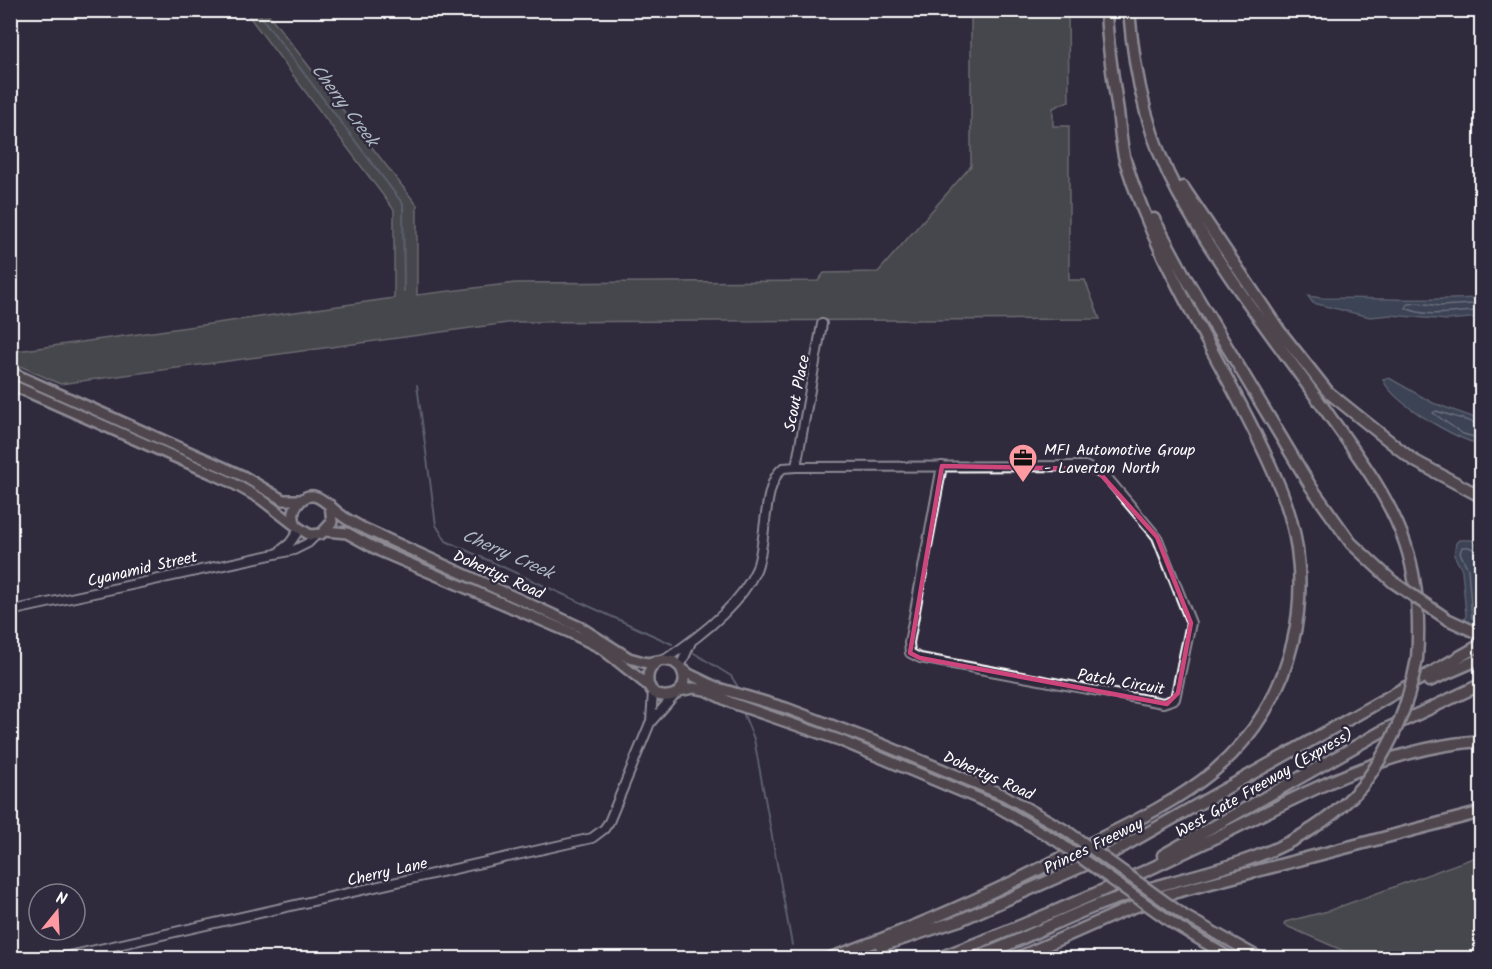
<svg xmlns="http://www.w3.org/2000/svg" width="1492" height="969" viewBox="0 0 1492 969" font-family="Kalam,sans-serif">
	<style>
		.green { fill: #636c5f; stroke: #b1b6af; stroke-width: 1.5 }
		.water { fill: #496273; stroke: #92a1ab; stroke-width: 1.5 }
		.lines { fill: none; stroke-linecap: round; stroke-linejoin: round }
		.shore { stroke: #b6c0c7; stroke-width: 1.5 }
		.stream { stroke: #92a1ab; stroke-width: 2 }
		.minor-casing { stroke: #fff; stroke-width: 12 }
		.major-casing { stroke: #fff; stroke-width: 14 }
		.highway-casing { stroke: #fff; stroke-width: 15 }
		.minor { stroke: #2f2a3d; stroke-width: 8 }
		.major { stroke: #756964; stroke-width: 9 }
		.highway { stroke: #756964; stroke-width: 10 }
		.major-bridge-casing { stroke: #fff; stroke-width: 14; stroke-linecap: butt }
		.highway-bridge-casing { stroke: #fff; stroke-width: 15; stroke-linecap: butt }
		.major-bridge { stroke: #756964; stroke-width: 9 }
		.highway-bridge { stroke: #756964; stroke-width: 10 }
		.marked { fill: none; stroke: #ce467c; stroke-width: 4.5; stroke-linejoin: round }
		.labels { text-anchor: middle; stroke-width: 5; stroke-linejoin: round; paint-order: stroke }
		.street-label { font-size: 16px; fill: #fff; stroke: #2f2a3d }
		.poi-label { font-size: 16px; fill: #fff; stroke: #2f2a3d; text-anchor: start }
		.water-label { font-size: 18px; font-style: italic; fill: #adb8c0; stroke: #2f2a3d }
	</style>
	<rect width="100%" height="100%" fill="#2f2a3d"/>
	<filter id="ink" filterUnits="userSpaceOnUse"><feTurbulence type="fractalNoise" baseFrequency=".0167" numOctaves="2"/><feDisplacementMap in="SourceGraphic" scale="12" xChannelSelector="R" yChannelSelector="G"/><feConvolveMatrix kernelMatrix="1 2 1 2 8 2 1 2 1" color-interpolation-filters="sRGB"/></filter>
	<g filter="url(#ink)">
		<path class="green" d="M245 11H266L417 205V295L515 283 818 281 824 273 878 272 971 166V11H1068L1069 101 1053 108V126H1069V280H1085L1100 319 515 322 60 384 11 362 10 352 394 298V210Z
			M1481 855V958H1360L1284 925 1285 922 1328 911Z"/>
		<path class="water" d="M1308 296 1322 298C1373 298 1425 301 1476 298L1481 304V317L1447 320 1391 315 1370 317 1313 303Z
			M1389 378 1433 403 1481 420V445C1455 438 1395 405 1383 380Z
			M1459 540H1472L1481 551V624L1463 634 1466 615 1462 570 1454 555 1456 543Z"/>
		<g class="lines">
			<path class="shore" d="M1419 303 1440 306 1473 304 1477 308 1475 311C1453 312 1426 318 1406 308L1408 304Z
				M1482 425 1436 411 1433 413 1463 434 1482 439
				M1482 554 1469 547H1462L1460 553 1468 569 1472 618 1482 619"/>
			<path class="stream" d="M256 10 403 204 404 291
				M417 385 436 525 446 541 672 644
				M694 653 731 676 738 687
				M744 715 754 739 792 945"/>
			<g class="minor-casing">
				<path id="minor" d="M796 467 822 324
					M280 551 290 543 299 530
					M10 611 294 550 308 543 316 535
					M664 660C698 638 739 607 756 570 767 545 762 483 783 468L796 467 1085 466 1105 475 1157 537 1191 623 1175 699 1163 703 920 658 910 653 909 643 942 466
					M680 667 691 642
					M651 722 653 691
					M60 958 592 838 604 829 609 822 650 723 675 694"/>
			</g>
			<g class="major-casing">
				<path id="major" d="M10 372 243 476 283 500H301
					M10 384 229 481 261 499 296 526
					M330 505 332 522 321 534 310 535 296 526C293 518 292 510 298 504 313 484 328 506 341 515 347 520 354 523 361 527L580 627 629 658 647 663 664 660 674 662 689 674 718 688 786 708 879 743 1004 795 1067 831
					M325 531 347 533 380 551 569 632 601 648 650 687
					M659 661C653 665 648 670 648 677 645 707 697 700 681 668
					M679 691 694 688 705 690 732 703 839 740 996 806 1057 841
					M1185 916 1260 958
					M1174 924 1230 958"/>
			</g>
			<g class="highway-casing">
				<path id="highway" d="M1129 10C1134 74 1147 137 1178 193 1222 273 1279 344 1331 418 1359 457 1389 497 1405 543 1418 581 1420 619 1417 659
					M1183 187 1279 330 1328 392 1413 460 1482 497
					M1154 219 1187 280 1311 487 1351 543 1393 582
					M1429 681 1482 658
					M1163 855 1386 729 1482 684
					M881 946 960 920 1110 854 1482 644
					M830 958C911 930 991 894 1067 855 1116 830 1170 807 1214 771 1295 703 1321 588 1281 490 1235 378 1161 277 1125 160 1121 145 1120 127 1118 111 1113 77 1107 44 1106 10
					M939 958C1029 924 1116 886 1202 844 1292 801 1380 747 1482 741
					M975 958C1021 941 1064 917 1109 901 1203 868 1292 865 1362 786
					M1017 958 1123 911 1169 894 1482 812"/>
			</g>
			<use href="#minor" class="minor"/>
			<use href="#major" class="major"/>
			<use href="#highway" class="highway"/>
			<g class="major-bridge-casing">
				<path id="major-bridge" d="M1067 831 1185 916
					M1057 841 1174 924"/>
			</g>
			<g class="highway-bridge-casing">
				<path id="highway-bridge" d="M1393 582 1447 619 1482 635
					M1362 786C1392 747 1408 707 1417 659"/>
			</g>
			<use href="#major-bridge" class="major-bridge"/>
			<use href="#highway-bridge" class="highway-bridge"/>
		</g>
	</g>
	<path d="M0 0H1492V969H0ZM942 466 1096 469 1157 537 1191 623 1178 693 1167 704 920 658 910 653Z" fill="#2f2a3d" fill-opacity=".55" fill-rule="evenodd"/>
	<path class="marked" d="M942 466 1096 469 1157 537 1191 623 1178 693 1167 704 920 658 910 653Z"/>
	<defs>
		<g id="office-pin" transform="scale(1.5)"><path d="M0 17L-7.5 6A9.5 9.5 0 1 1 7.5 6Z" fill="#ff9aa2" stroke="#2f2a3d"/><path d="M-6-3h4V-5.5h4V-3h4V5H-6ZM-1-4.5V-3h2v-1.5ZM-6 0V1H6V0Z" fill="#111"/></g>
	</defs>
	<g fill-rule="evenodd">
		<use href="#office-pin" x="1023" y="458"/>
	</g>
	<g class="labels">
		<g class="street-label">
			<text transform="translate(796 393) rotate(-79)" y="6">Scout Place</text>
			<text transform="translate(142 568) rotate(-13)" y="6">Cyanamid Street</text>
			<text transform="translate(499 574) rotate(24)" y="6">Dohertys Road</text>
			<text transform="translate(1121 681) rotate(10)" y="6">Patch Circuit</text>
			<text transform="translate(989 775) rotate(24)" y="6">Dohertys Road</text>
			<text transform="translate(1264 782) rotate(-30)" y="6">West Gate Freeway (Express)</text>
			<text transform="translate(1093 845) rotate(-26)" y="6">Princes Freeway</text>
			<text transform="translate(387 871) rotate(-13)" y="6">Cherry Lane</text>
		</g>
		<g class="poi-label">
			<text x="1044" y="455">MFI Automotive Group<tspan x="1044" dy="18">- Laverton North</tspan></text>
		</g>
		<g class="water-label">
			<text transform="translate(345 105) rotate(53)" y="6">Cherry Creek</text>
			<text transform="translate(508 554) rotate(24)" y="6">Cherry Creek</text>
		</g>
	</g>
	<rect width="1492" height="969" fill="none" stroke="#2f2a3d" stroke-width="36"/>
	<rect x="18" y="18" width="1456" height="933" fill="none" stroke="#fff" stroke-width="2" filter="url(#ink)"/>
	<g transform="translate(57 912) rotate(18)"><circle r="28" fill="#2f2a3d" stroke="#827f8b" stroke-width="1.5"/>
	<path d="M0-4.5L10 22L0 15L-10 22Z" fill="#ff9aa2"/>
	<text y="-9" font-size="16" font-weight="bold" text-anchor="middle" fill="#ffffff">N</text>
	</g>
</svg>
